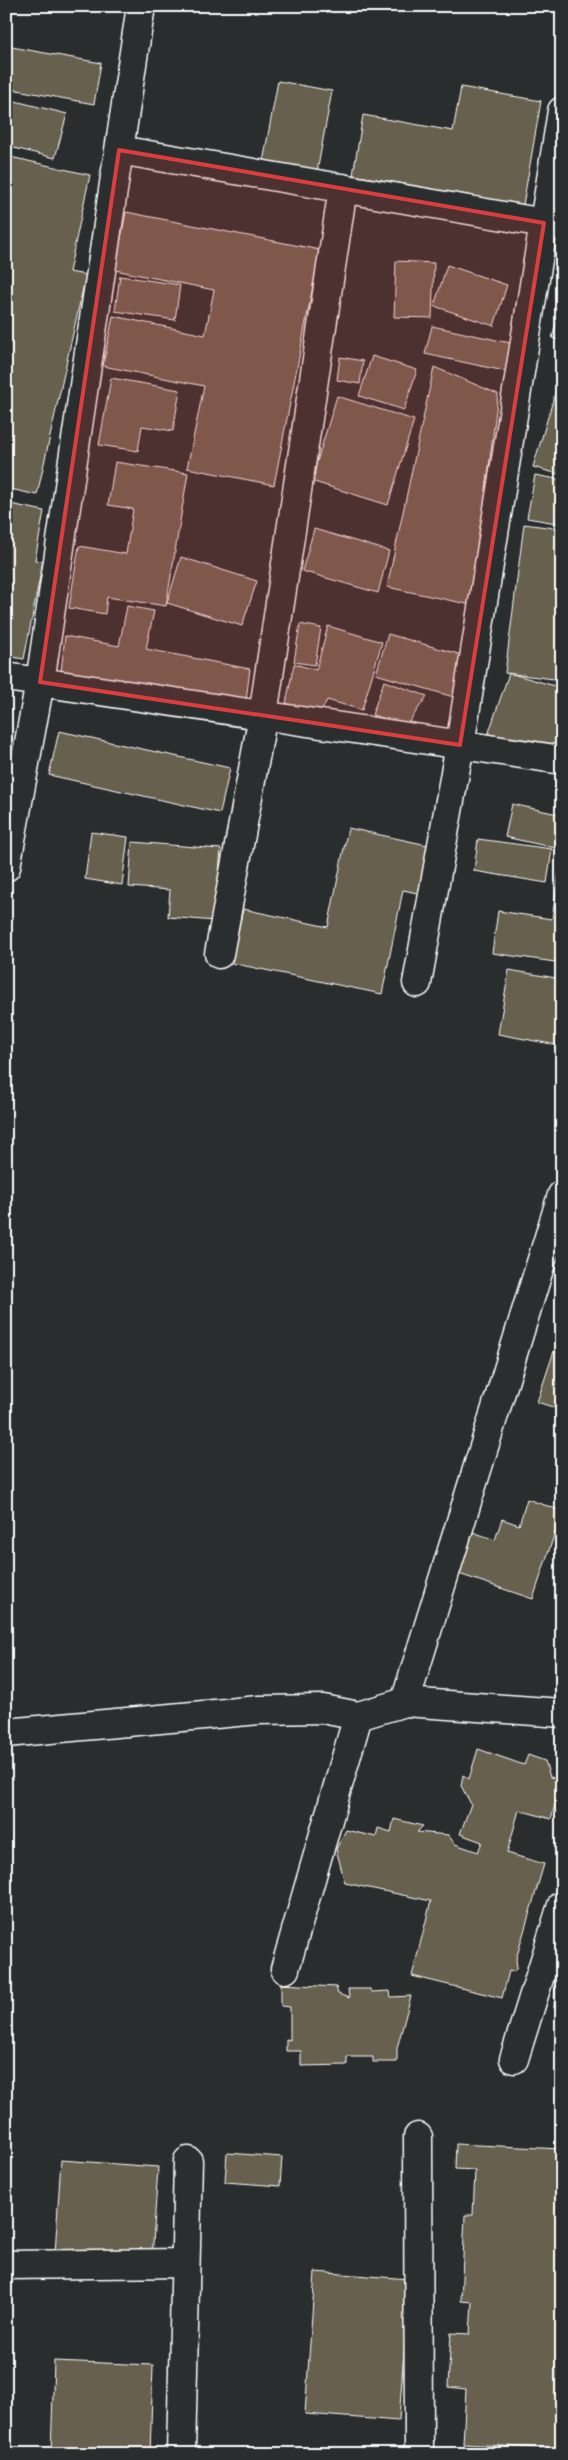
<svg xmlns="http://www.w3.org/2000/svg" width="568" height="2460" viewBox="0 0 568 2460" font-family="Kalam,sans-serif">
	<style>
		.building { fill: #686050; stroke: #fff }
		.lines { fill: none; stroke-linecap: round; stroke-linejoin: round }
		.minor-casing { stroke: #fff; stroke-width: 31 }
		.minor { stroke: #2a2d2e; stroke-width: 28 }
		.marked { fill: #da3e3e; fill-opacity: 0.2; stroke: #da3e3e; stroke-width: 4; stroke-linejoin: round }
	</style>
	<rect width="100%" height="100%" fill="#2a2d2e"/>
	<filter id="ink" filterUnits="userSpaceOnUse"><feTurbulence type="fractalNoise" baseFrequency=".02" numOctaves="2"/><feDisplacementMap in="SourceGraphic" scale="10" xChannelSelector="R" yChannelSelector="G"/><feConvolveMatrix kernelMatrix="1 2 1 2 8 2 1 2 1" color-interpolation-filters="sRGB"/></filter>
	<g filter="url(#ink)">
		<path class="building" d="M6 6H13L6 42Z
			M6 46 101 63 94 104 6 88Z
			M278 81 332 91 317 172 263 162Z
			M461 87 541 101 523 205 353 175 363 115 453 131Z
			M7 99 67 114 55 158 6 146Z
			M6 156 90 175 69 272 86 275 37 495 6 488Z
			M126 212 320 250 274 485 187 468 204 386 103 366 113 316 205 335 214 290 115 270Z
			M396 261 434 263 432 318 394 317Z
			M447 265 507 285 494 326 434 306Z
			M120 276 180 285 175 320 115 311Z
			M562 304V341L552 338Z
			M432 326 515 344 509 372 425 354Z
			M372 356 417 370 404 410 359 396Z
			M340 357 363 361 360 384 337 380Z
			M434 367 498 394 472 605 387 587Z
			M111 378 180 390 173 431 142 426 138 451 99 445Z
			M557 387 562 389V475L533 467Z
			M337 396 414 420 388 505 311 481Z
			M115 462 188 473 166 606 107 597 105 614 69 608 79 546 126 554 133 509 108 505Z
			M535 475 562 480V524L527 518Z
			M6 503 44 511 35 560 43 561 24 659 6 656Z
			M524 524 562 529V680L505 673Z
			M314 529 389 551 378 593 302 571Z
			M181 557 257 581 242 626 167 603Z
			M127 606 154 611 146 649 250 669 246 700 61 672 65 636 119 646Z
			M300 624 321 628 315 665 294 662Z
			M328 626 382 642 362 710 327 700 319 716 286 703 294 664 316 670Z
			M388 634 469 657 457 698 376 674Z
			M509 673 562 688V733L556 746 488 735Z
			M384 681 427 696 407 725 372 715Z
			M6 726H9L6 752Z
			M59 731 230 768 220 813 49 775Z
			M512 804 562 815 556 848 505 837Z
			M348 828 432 846 422 894 403 890 382 994 231 963 243 909 328 927Z
			M91 832 128 837 122 885 85 879Z
			M478 839 552 849 547 883 474 871Z
			M132 842 221 849 215 921 168 917 170 890 129 887Z
			M562 852V963L492 953 498 911 552 919Z
			M509 970 562 979V1046L498 1034Z
			M554 1351 562 1354V1410L537 1402Z
			M527 1499 562 1511 533 1599 459 1574 473 1532 495 1540 502 1519 519 1525Z
			M478 1749 524 1765 528 1755 545 1761 550 1777 562 1780 551 1819 519 1810 507 1853 544 1864 516 1959 517 1968 513 1972 509 1971 502 1998 412 1976 431 1901 345 1883 336 1849 346 1830 376 1837 378 1828 391 1832 394 1819 423 1826 417 1832 448 1835 455 1844 478 1852 482 1842 460 1834 471 1804 461 1786 463 1775 469 1779Z
			M562 1976V2008H554L556 1977Z
			M281 1984 336 1987 338 1994 349 1998 348 1989H370L372 1992 390 1991 391 1997 411 1996 397 2048V2062H373V2057H347V2065L301 2066V2051H286V2039L290 2040V2007L281 2006Z
			M456 2144 562 2149V2449L463 2444 466 2389 448 2387 451 2333 470 2334 472 2302 461 2301 465 2215H473L475 2170 455 2169Z
			M227 2153 282 2157 280 2186 225 2182Z
			M61 2160 158 2167 152 2259 55 2253Z
			M315 2272 409 2279 399 2421 305 2414Z
			M54 2361 153 2365 150 2454H51Z"/>
		<g class="lines">
			<g class="minor-casing">
				<path id="minor" d="M119 150 141 6
					M6 677 562 760
					M6 867 40 682 119 150 562 226
					M219 954 263 715 343 188
					M417 983 460 745 562 111
					M562 1195 405 1702 562 1713
					M6 1733 259 1710 323 1709 358 1716
					M285 1969 358 1716 405 1702
					M514 2059 562 1905
					M418 2137 419 2454
					M6 2265 185 2263
					M181 2454 188 2161"/>
			</g>
			<use href="#minor" class="minor"/>
		</g>
	</g>
	<path class="marked" d="M119 150 544 223 460 745 40 682Z"/>
	<rect width="568" height="2460" fill="none" stroke="#2a2d2e" stroke-width="25"/>
	<rect x="12" y="12" width="543" height="2435" fill="none" stroke="#fff" stroke-width="2" filter="url(#ink)"/>
</svg>
